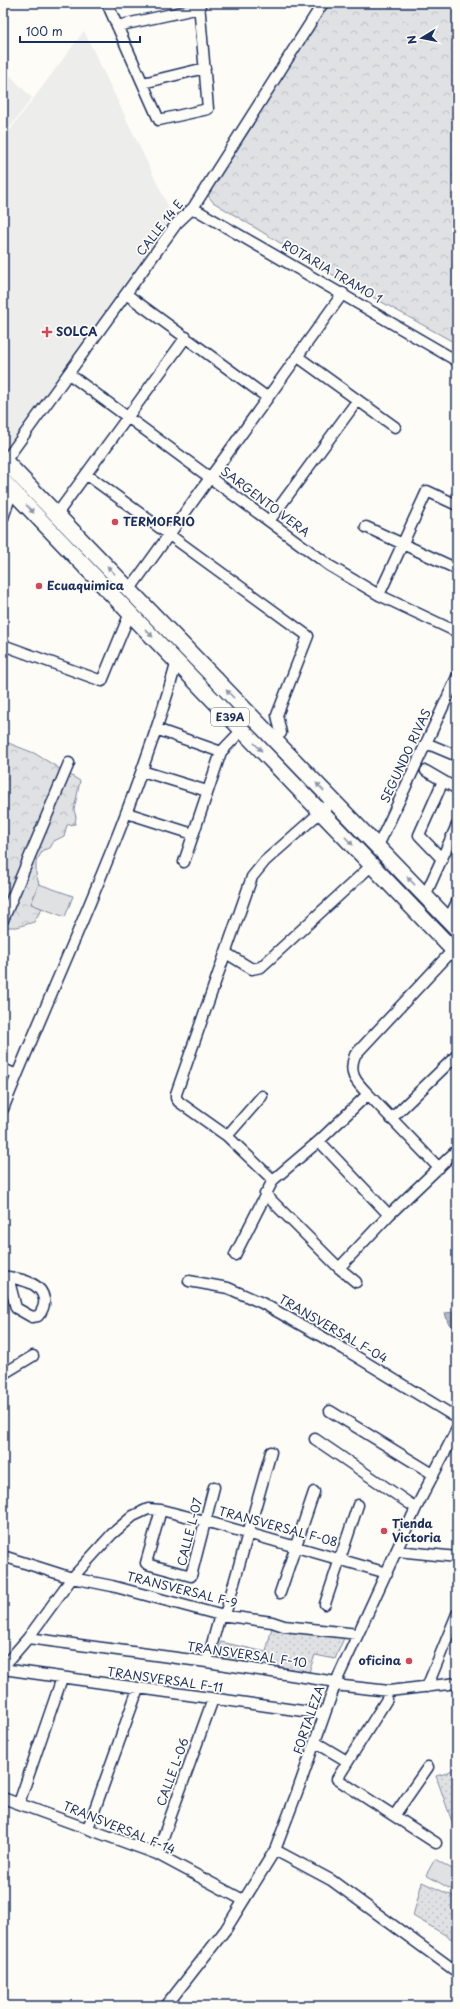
<svg xmlns="http://www.w3.org/2000/svg" width="460" height="2009" viewBox="0 0 460 2009" font-family="'Playpen Sans',sans-serif">
	<style>
		.built { fill: #edeeec }
		.grass { fill: url(#grass-dots); stroke: #7e88a0 }
		.forest { fill: url(#forest-crowns); stroke: #7e88a0 }
		.green { fill: #e0e1e3; stroke: #7e88a0 }
		.water { fill: url(#water-ripples); stroke: #76819c }
		.lines { fill: none; stroke-linecap: round; stroke-linejoin: round }
		.street-casing { stroke: #1b2f5e; stroke-width: 13 }
		.primary-casing { stroke: #1b2f5e; stroke-width: 18 }
		.street { stroke: #fdfcf7; stroke-width: 10 }
		.primary { stroke: #fdfcf7; stroke-width: 15 }
		.oneway { fill: #8c96aa }
		.poi-dot { fill: #d1495b; stroke: #fdfcf7; stroke-width: 1.5 }
		.labels { text-anchor: middle; stroke-width: 3.5; stroke-linejoin: round; paint-order: stroke }
		.shield { fill: #fdfcf7; stroke: #5f6c8c; stroke-width: 1 }
		.shield-label { font-size: 11px; font-weight: bold; fill: #1b2f5e }
		.street-label { font-size: 12px; fill: #1b2f5e; stroke: #fdfcf7 }
		.poi-label { font-size: 12px; font-weight: bold; fill: #1b2f5e; stroke: #fdfcf7; text-anchor: start }
	</style>
	<defs>
		<pattern id="grass-dots" width="8" height="8" patternUnits="userSpaceOnUse"><rect width="8" height="8" fill="#e0e1e3"/><path d="M2 2h.1M6 6h.1" fill="none" stroke="#c0c1c5" stroke-width="1.8" stroke-linecap="round"/></pattern>
		<pattern id="forest-crowns" width="20" height="18" patternUnits="userSpaceOnUse"><rect width="20" height="18" fill="#e0e1e3"/><path d="M2 6a3 3 0 1 1 6 0M12 15a3 3 0 1 1 6 0" fill="none" stroke="#c0c1c5"/></pattern>
		<pattern id="water-ripples" width="26" height="14" patternUnits="userSpaceOnUse"><rect width="26" height="14" fill="#b3b8c5"/><path d="M2 4q2-2 4 0t4 0M15 11q2-2 4 0t4 0" fill="none" stroke="#9196a3"/></pattern>
	</defs>
	<rect width="100%" height="100%" fill="#fdfcf7"/>
	<filter id="ink" filterUnits="userSpaceOnUse"><feTurbulence type="fractalNoise" baseFrequency=".025" numOctaves="2"/><feDisplacementMap in="SourceGraphic" scale="8" xChannelSelector="R" yChannelSelector="G"/><feConvolveMatrix kernelMatrix="1 2 1 2 8 2 1 2 1" color-interpolation-filters="sRGB"/></filter>
	<g filter="url(#ink)">
		<path class="built" d="M84 31 174 218 7 450 3 447V139Z
			M3 68 32 98 3 137Z"/>
		<path class="grass" d="M272 1627 344 1638 335 1659 315 1655 309 1672 216 1655 221 1642 266 1652Z
			M457 1766V1836L436 1776 447 1773Z
			M422 1882 457 1898V1942L413 1916Z"/>
		<path class="forest" d="M322 3H457V344L326 271 213 202 209 197 208 192Z
			M3 741 34 753 80 781 74 810 76 817 75 824 67 825 64 836 54 841 50 848 43 850 36 862V874L39 884 31 904 42 908 34 922 17 927H7L3 910 5 893 3 886Z"/>
		<path class="green" d="M39 884 73 896 65 917 31 904Z
			M435 1859 457 1872V1885L454 1891 426 1875Z"/>
		<path class="water" d="M453 1312 454 1318 457 1319V1330L448 1323 445 1313Z"/>
		<g class="lines">
			<g class="street-casing">
				<path id="street" d="M107 3 159 120 208 109 199 3
					M117 26 200 8
					M143 83 205 68
					M193 208 457 361
					M126 294 268 398
					M298 357 395 427
					M69 374 330 566 379 595 457 632
					M3 464 177 223 193 208 323 3
					M86 474 308 636 277 715 281 733
					M57 514 186 337
					M3 518 12 491
					M269 521 357 401
					M366 527 457 569
					M130 589 343 293
					M379 595 427 491 457 505
					M3 645 102 681 130 613
					M156 729 221 752
					M426 743 457 756
					M142 771 207 791
					M426 771 457 789
					M127 813 193 834
					M378 846 457 677
					M442 859 419 835 443 781
					M184 862 221 752 242 730
					M425 896 457 825
					M3 920 69 763
					M448 920 457 902
					M226 953 252 969 261 967 372 865
					M3 1069 17 1075
					M368 1094 439 1168
					M3 1109C63 961 134 816 177 661
					M391 1119 457 1055
					M227 1136 262 1096
					M319 1141 389 1215
					M273 1180 227 1136 179 1102 176 1098V1094L252 877 265 861 333 801
					M265 1194 339 1268 356 1282
					M235 1255 273 1180 319 1141 368 1094C355 1081 348 1073 355 1055L453 950
					M339 1268 389 1215 457 1150
					M3 1276C18 1279 41 1281 44 1299 45 1305 42 1312 38 1316L32 1317 16 1308 8 1277
					M189 1281 228 1288 262 1303 344 1349 457 1418
					M3 1374 33 1356
					M330 1411 433 1474
					M315 1439 416 1508
					M161 1510 146 1563 147 1564 191 1576 214 1487
					M397 1551 457 1557
					M3 1556 72 1578 112 1586 220 1615 272 1622 284 1626 358 1634
					M280 1593 314 1492
					M325 1604 358 1505
					M225 1615 271 1452
					M28 1638 207 1662 336 1682 335 1685 389 1691 457 1683
					M207 1662 220 1615
					M3 1667 28 1638 72 1578 112 1534 133 1516 148 1509 161 1510 205 1521 387 1573
					M3 1669 324 1714
					M427 1687 457 1614
					M387 1699 337 1779 436 1843
					M315 1742 347 1761
					M3 1798 157 1854 243 1900
					M19 1803 62 1678
					M394 1816 428 1767
					M88 1828 138 1689
					M275 1850 331 1880 457 1972
					M157 1854 213 1699
					M166 2006 226 1929 275 1850 299 1787 336 1682 416 1508 457 1429"/>
			</g>
			<g class="primary-casing">
				<path id="primary" d="M3 459 457 929
					M3 481 457 954"/>
			</g>
			<use href="#street" class="street"/>
			<use href="#primary" class="primary"/>
		</g>
		<defs><path id="oneway-solid" d="M-6-.8H1V-3.2L6.5 0L1 3.2V.8H-6Z"/></defs>
		<g class="oneway">
			<use href="#oneway-solid" transform="translate(30 509) rotate(46)"/>
			<use href="#oneway-solid" transform="translate(111 570) rotate(-134)"/>
			<use href="#oneway-solid" transform="translate(149 633) rotate(46)"/>
			<use href="#oneway-solid" transform="translate(230 694) rotate(-134)"/>
			<use href="#oneway-solid" transform="translate(258 747) rotate(46)"/>
			<use href="#oneway-solid" transform="translate(320 787) rotate(-134)"/>
			<use href="#oneway-solid" transform="translate(349 841) rotate(46)"/>
			<use href="#oneway-solid" transform="translate(411 881) rotate(-134)"/>
		</g>
	</g>
	<g class="poi-dot">
		<path d="M45 326h4v4h4v4h-4v4h-4v-4h-4v-4h4z"/>
		<circle cx="115" cy="522" r="4"/>
		<circle cx="39" cy="586" r="4"/>
		<circle cx="384" cy="1531" r="4"/>
		<circle cx="409" cy="1661" r="4"/>
	</g>
	<g class="labels">
		<rect class="shield" x="211" y="708" width="38" height="18" rx="3"/>
		<g class="shield-label">
			<text x="230" y="721">E39A</text>
		</g>
		<g class="street-label">
			<text transform="translate(160 228) rotate(-52)" y="4">CALLE 14 E</text>
			<text transform="translate(332 272) rotate(30)" y="4">ROTARIA TRAMO 1</text>
			<text transform="translate(265 502) rotate(37)" y="4">SARGENTO VERA</text>
			<text transform="translate(406 756) rotate(-65)" y="4">SEGUNDO RIVAS</text>
			<text transform="translate(333 1329) rotate(30)" y="4">TRANSVERSAL F-04</text>
			<text transform="translate(278 1527) rotate(15)" y="4">TRANSVERSAL F-08</text>
			<text transform="translate(190 1532) rotate(-76)" y="4">CALLE L-07</text>
			<text transform="translate(182 1590) rotate(14)" y="4">TRANSVERSAL F-9</text>
			<text transform="translate(247 1655) rotate(8)" y="4">TRANSVERSAL F-10</text>
			<text transform="translate(165 1680) rotate(8)" y="4">TRANSVERSAL F-11</text>
			<text transform="translate(309 1720) rotate(-71)" y="4">FORTALEZA</text>
			<text transform="translate(173 1772) rotate(-70)" y="4">CALLE L-06</text>
			<text transform="translate(119 1828) rotate(22)" y="4">TRANSVERSAL F-14</text>
		</g>
		<g class="poi-label">
			<text x="56" y="336">SOLCA</text>
			<text x="123" y="526">TERMOFRIO</text>
			<text x="47" y="590">Ecuaquimica</text>
			<text x="392" y="1528">Tienda<tspan x="392" dy="14">Victoria</tspan></text>
			<text x="401" y="1665" text-anchor="end">oficina</text>
		</g>
	</g>
	<rect width="460" height="2009" fill="none" stroke="#fdfcf7" stroke-width="16"/>
	<rect x="8" y="8" width="444" height="1993" fill="none" stroke="#1b2f5e" stroke-width="1.5" filter="url(#ink)"/>
	<g transform="translate(422 38) rotate(260)" stroke="#fdfcf7" stroke-width="3" paint-order="stroke">
	<path d="M0-3L7 15L0 10L-7 15Z" fill="#1b2f5e"/>
	<text y="-6" font-size="11" font-weight="bold" text-anchor="middle" fill="#1b2f5e">N</text>
	</g>
	<path d="M20 36v6h120v-6" fill="none" stroke="#1b2f5e" stroke-width="2"/>
	<text x="26" y="36" font-size="12" fill="#1b2f5e" stroke="#fdfcf7" stroke-width="3" paint-order="stroke">100 m</text>
</svg>
